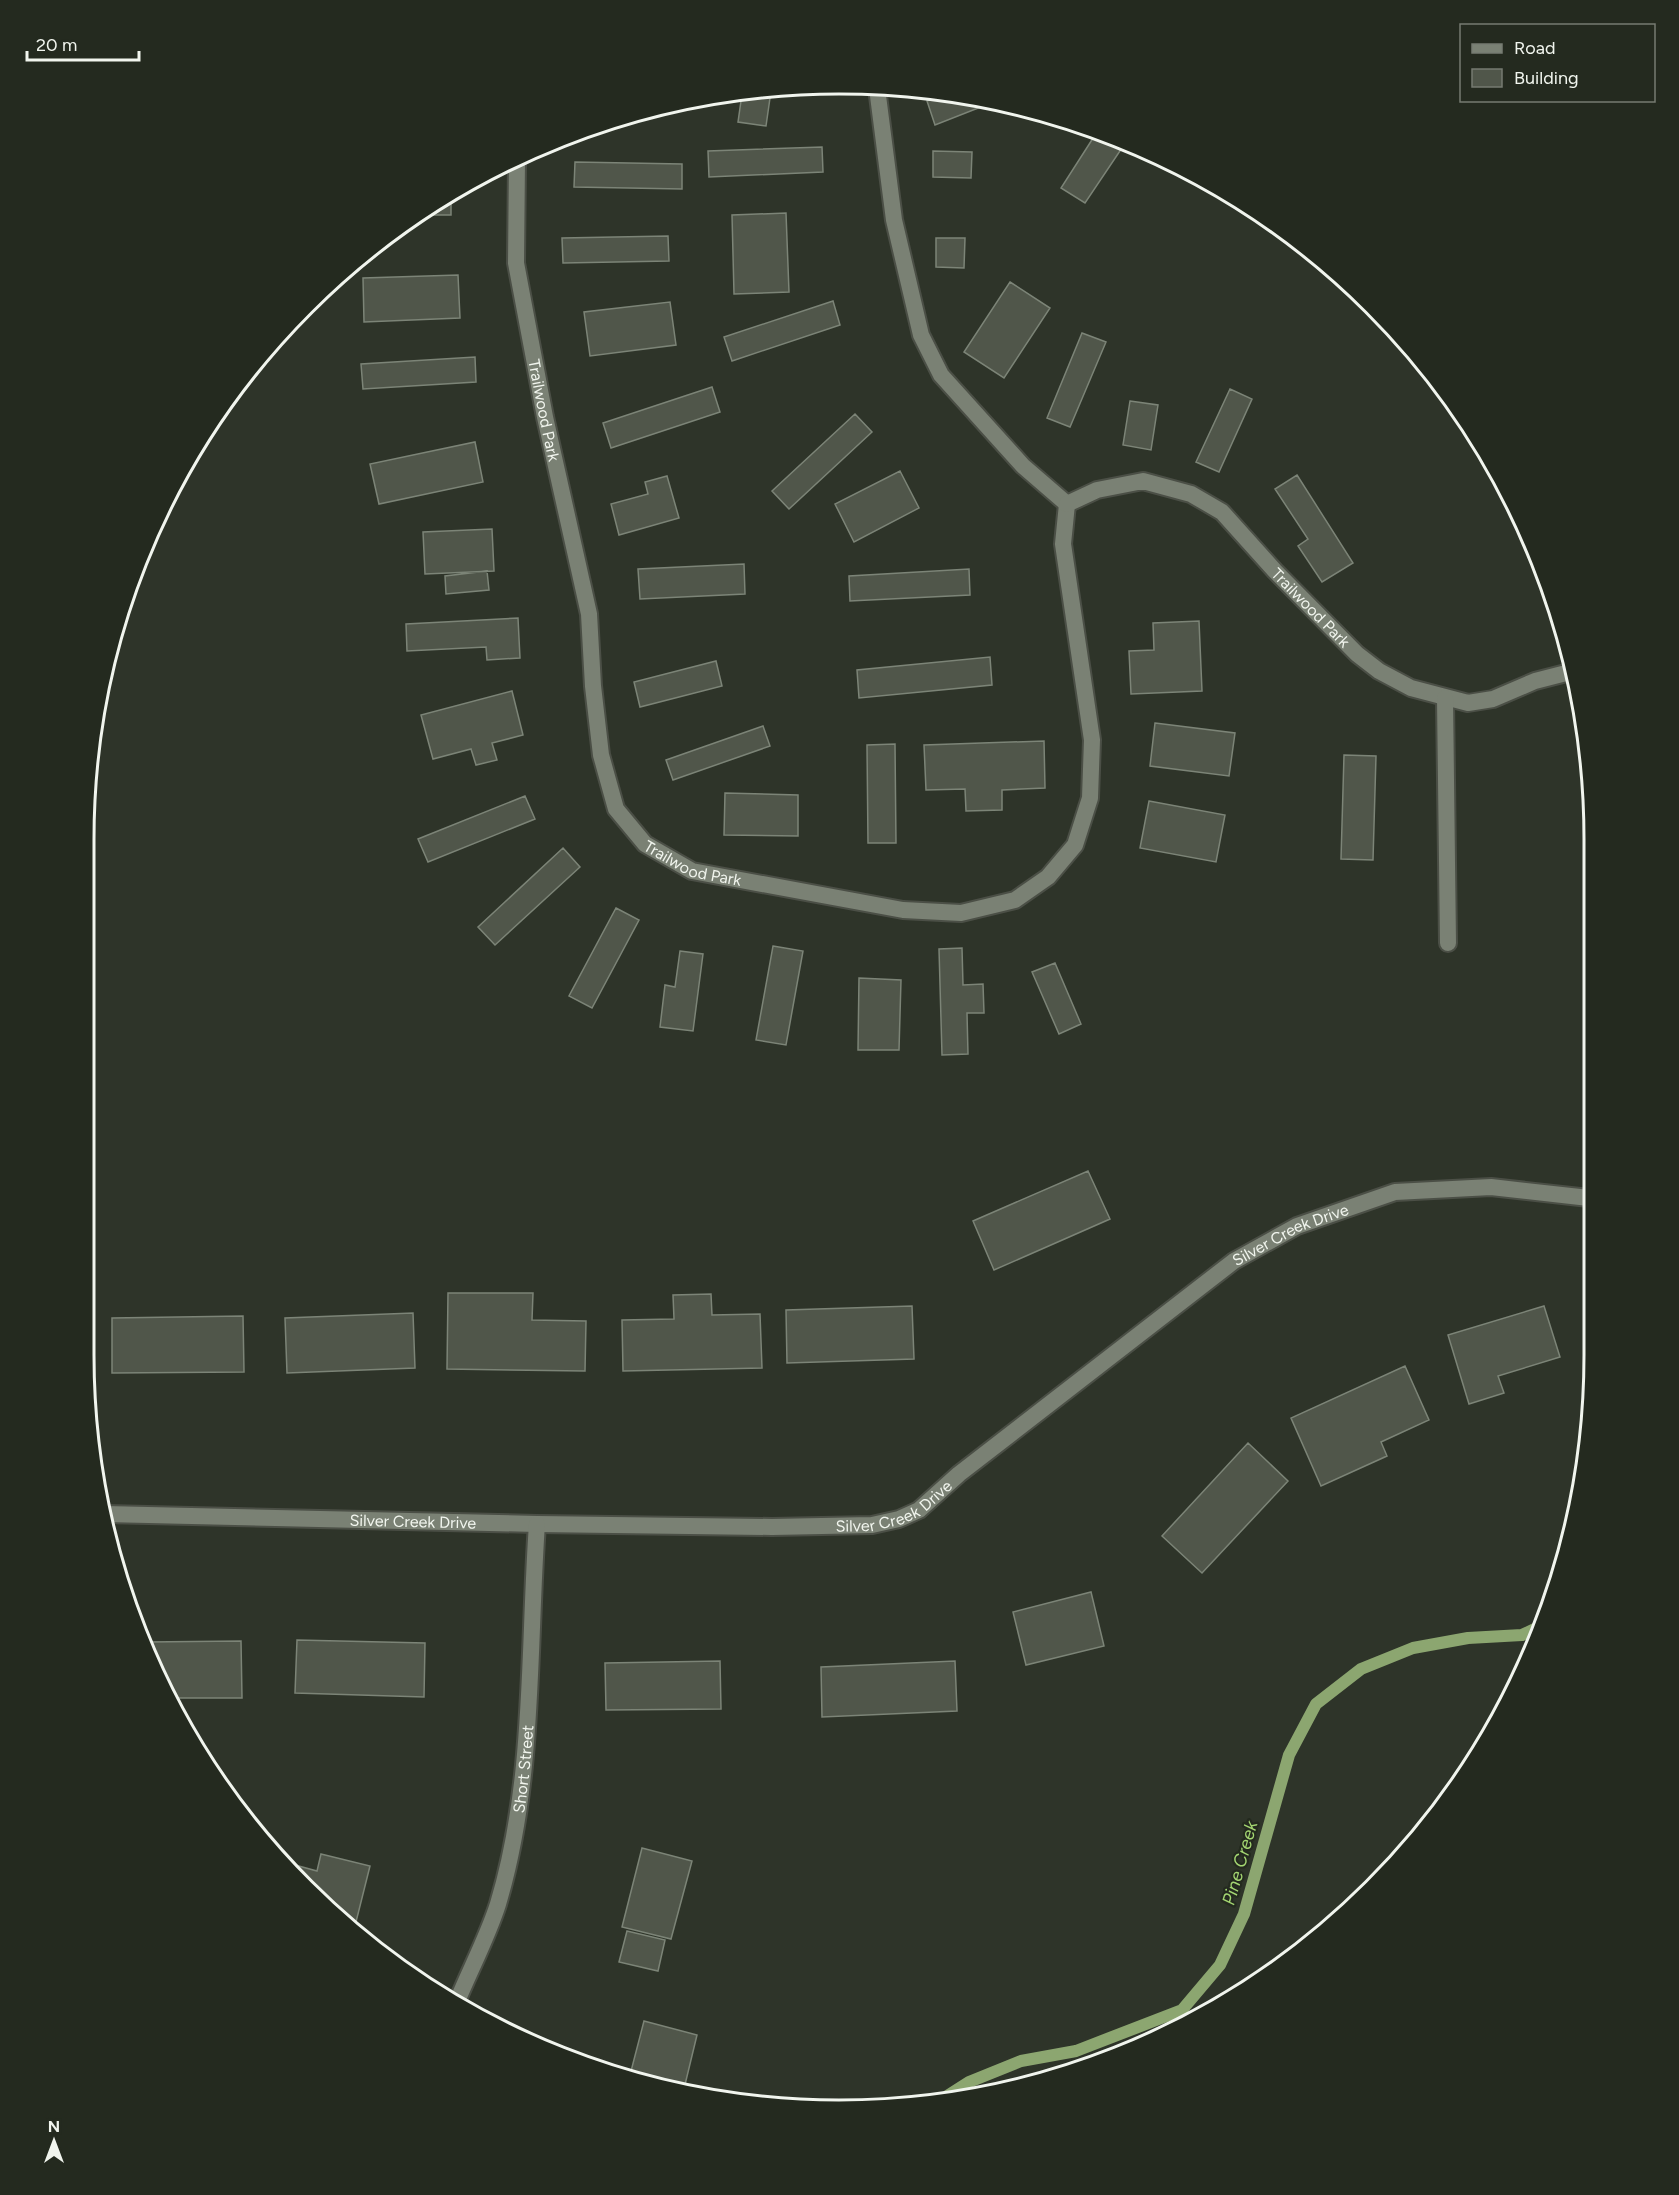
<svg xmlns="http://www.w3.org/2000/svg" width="1679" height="2195" viewBox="0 0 1679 2195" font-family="Figtree,sans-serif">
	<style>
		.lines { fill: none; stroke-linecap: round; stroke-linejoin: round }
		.stream { stroke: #8ca670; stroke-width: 12 }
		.building { fill: #50564a; stroke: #7c8477; stroke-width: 1.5 }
		.minor-casing { stroke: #4b4f46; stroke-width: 20 }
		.minor { stroke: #7a8174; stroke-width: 16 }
		.labels { text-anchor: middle; stroke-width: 4.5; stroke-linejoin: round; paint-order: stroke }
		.street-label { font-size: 16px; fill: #f1f5ee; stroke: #242a1f }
		.water-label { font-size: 18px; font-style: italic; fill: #a4d672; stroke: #242a1f }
		.rim { fill: none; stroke: #f1f5ee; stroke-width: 3 }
	</style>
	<rect width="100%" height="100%" fill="#2e3429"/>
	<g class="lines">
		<path class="stream" d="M944 2098 969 2082 1021 2061 1076 2051 1182 2010 1220 1965 1244 1914 1289 1755 1316 1704 1361 1669 1413 1648 1468 1638 1522 1635 1541 1626"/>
	</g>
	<path class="building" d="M771 91 766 126 738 122 742 94Z
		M943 94 987 98 996 101 935 125 927 101Z
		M1097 132 1110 136 1124 145 1085 203 1061 188Z
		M822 147 823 172 709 177 708 151Z
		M933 151 972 152 971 178 933 177Z
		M575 162 682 164V189L574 187Z
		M451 194V215H416L419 212Z
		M786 213 789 292 734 294 732 215Z
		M668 236 669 261 563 263 562 238Z
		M936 238H965L964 268 936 267Z
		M458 275 460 318 364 322 363 278Z
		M1010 282 1050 308 1004 378 964 352Z
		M833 301 840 325 732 361 724 337Z
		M670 302 676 345 590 356 584 312Z
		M1082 333 1106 342 1070 427 1047 418Z
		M475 357 476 382 363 389 361 364Z
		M712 387 720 412 611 448 603 423Z
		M1230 389 1252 399 1219 472 1196 462Z
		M1130 401 1158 405 1151 450 1123 445Z
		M855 414 872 432 789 509 772 491Z
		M475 442 483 482 379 504 370 464Z
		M900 471 919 508 854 542 835 504Z
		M1297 475 1353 563 1322 582 1298 546 1308 539 1275 489Z
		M667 476 679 518 619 535 611 504 648 494 645 482Z
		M492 529 494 571 425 574 423 532Z
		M744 564 745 594 640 599 638 569Z
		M969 569 970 595 850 601 849 576Z
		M487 571 489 590 446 594 445 576Z
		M518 618 520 658 487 660 486 647 407 651 406 624Z
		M1199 621 1202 691 1131 694 1129 651 1154 650 1153 623Z
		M990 657 992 685 859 698 857 670Z
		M716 661 722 686 640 707 634 682Z
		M512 691 523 735 492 743 497 760 476 765 471 749 433 759 421 715Z
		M1155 723 1235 733 1229 776 1150 766Z
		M763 726 770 746 673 780 666 760Z
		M1044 741 1045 788 1002 790V810L966 811 965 789 926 790 924 745Z
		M895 744 896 843H868L867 745Z
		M1344 755 1376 756 1373 860 1341 859Z
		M725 793 798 795V836L724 835Z
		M525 796 535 819 428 862 418 839Z
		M1149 801 1225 815 1216 862 1140 848Z
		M563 848 580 867 495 945 478 927Z
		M616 908 639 920 592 1008 569 996Z
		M773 946 803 951 786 1045 756 1040Z
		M962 948 963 985 983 984 984 1013H967L968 1054 942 1055 939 949Z
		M680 951 703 954 693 1031 660 1027 665 985 675 987Z
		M1055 963 1081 1024 1059 1034 1032 972Z
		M859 978 901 980 899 1050H858Z
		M1088 1171 1110 1219 994 1270 973 1221Z
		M448 1293H533L532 1320 586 1321 585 1371 447 1369Z
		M711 1294 712 1315 760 1314 762 1368 623 1371 622 1320 674 1319 673 1295Z
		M912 1306 914 1359 787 1363 786 1310Z
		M1544 1306 1560 1357 1498 1376 1504 1393 1469 1404 1448 1335Z
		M413 1313 415 1368 287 1373 285 1318Z
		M243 1316 244 1372 112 1373V1318Z
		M1405 1366 1429 1420 1381 1442 1387 1456 1321 1486 1291 1418Z
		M1248 1443 1288 1481 1202 1573 1162 1536Z
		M1091 1592 1104 1646 1026 1665 1013 1612Z
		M297 1640 425 1643 424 1697 295 1693Z
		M241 1641 242 1698H171L147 1642Z
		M720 1661 721 1709 606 1710 605 1663Z
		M955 1661 957 1711 822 1717 821 1667Z
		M642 1848 692 1861 671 1939 622 1927Z
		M321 1854 370 1866 354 1930 306 1890 293 1874 295 1865 317 1871Z
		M627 1931 665 1940 658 1971 619 1962Z
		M644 2021 697 2035 683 2093 630 2075Z"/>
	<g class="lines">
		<g class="minor-casing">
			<g id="minor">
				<path d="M877 88 894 220 921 335 941 375 1023 466 1067 504"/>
				<path id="s1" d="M517 159 516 263 545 417 589 614 593 686 601 755 616 809 645 844 692 871 903 910 961 913 1015 900 1048 877 1075 845 1090 798 1092 740 1063 544 1067 504"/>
				<path id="s2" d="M1067 504 1097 490 1143 481 1191 494 1222 512 1275 571 1357 654 1379 671 1411 688 1468 703 1493 699 1535 681 1570 672"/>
				<path d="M1445 698 1448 943"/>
				<path id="s3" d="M105 1514 537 1524 772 1527 872 1525 899 1519 919 1510 959 1474 1234 1261 1297 1226 1395 1192 1491 1187 1589 1198"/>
				<path id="s4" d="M456 2004C469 1972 488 1936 498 1904 535 1781 528 1650 537 1524"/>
			</g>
		</g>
		<use href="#minor" class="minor"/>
	</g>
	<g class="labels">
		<g class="street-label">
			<text dy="6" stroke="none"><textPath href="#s1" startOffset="254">Trailwood Park</textPath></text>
			<text dy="6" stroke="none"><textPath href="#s2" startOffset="296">Trailwood Park</textPath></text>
			<text dy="6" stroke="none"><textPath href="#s1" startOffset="758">Trailwood Park</textPath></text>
			<text dy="6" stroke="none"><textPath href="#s3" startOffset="1281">Silver Creek Drive</textPath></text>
			<text dy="6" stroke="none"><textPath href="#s3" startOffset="794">Silver Creek Drive</textPath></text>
			<text dy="6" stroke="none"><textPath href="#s3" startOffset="308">Silver Creek Drive</textPath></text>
			<text dy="6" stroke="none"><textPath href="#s4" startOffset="246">Short Street</textPath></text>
		</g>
		<g class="water-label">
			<text transform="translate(1240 1863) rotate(-74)" y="6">Pine Creek</text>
		</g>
	</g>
	<path d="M0 0H1679V2195H0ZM839 94H839A745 745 0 0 1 1584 839V1355A745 745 0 0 1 839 2100H839A745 745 0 0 1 94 1355V839A745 745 0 0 1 839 94Z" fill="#242a1f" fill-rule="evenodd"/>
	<path class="rim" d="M839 94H839A745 745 0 0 1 1584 839V1355A745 745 0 0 1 839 2100H839A745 745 0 0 1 94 1355V839A745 745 0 0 1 839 94Z"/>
	<rect x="1460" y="24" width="195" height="78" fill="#242a1f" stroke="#767b72" stroke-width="1.5"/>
	<rect x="1472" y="44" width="30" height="9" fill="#7a8174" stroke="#767b72" stroke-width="1.5"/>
	<text x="1514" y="54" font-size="18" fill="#f1f5ee">Road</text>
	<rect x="1472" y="69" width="30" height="18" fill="#50564a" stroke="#767b72" stroke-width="1.5"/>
	<text x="1514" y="84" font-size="18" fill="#f1f5ee">Building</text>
	<g transform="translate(54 2141)" stroke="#242a1f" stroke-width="4.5" paint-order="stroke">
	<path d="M0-4.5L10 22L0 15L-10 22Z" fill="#f1f5ee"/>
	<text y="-9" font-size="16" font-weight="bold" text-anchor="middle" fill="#f1f5ee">N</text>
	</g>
	<path d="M27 51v9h112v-9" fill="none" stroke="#f1f5ee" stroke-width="3"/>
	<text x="36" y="51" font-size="18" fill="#f1f5ee" stroke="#242a1f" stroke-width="4.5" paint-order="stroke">20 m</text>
</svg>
